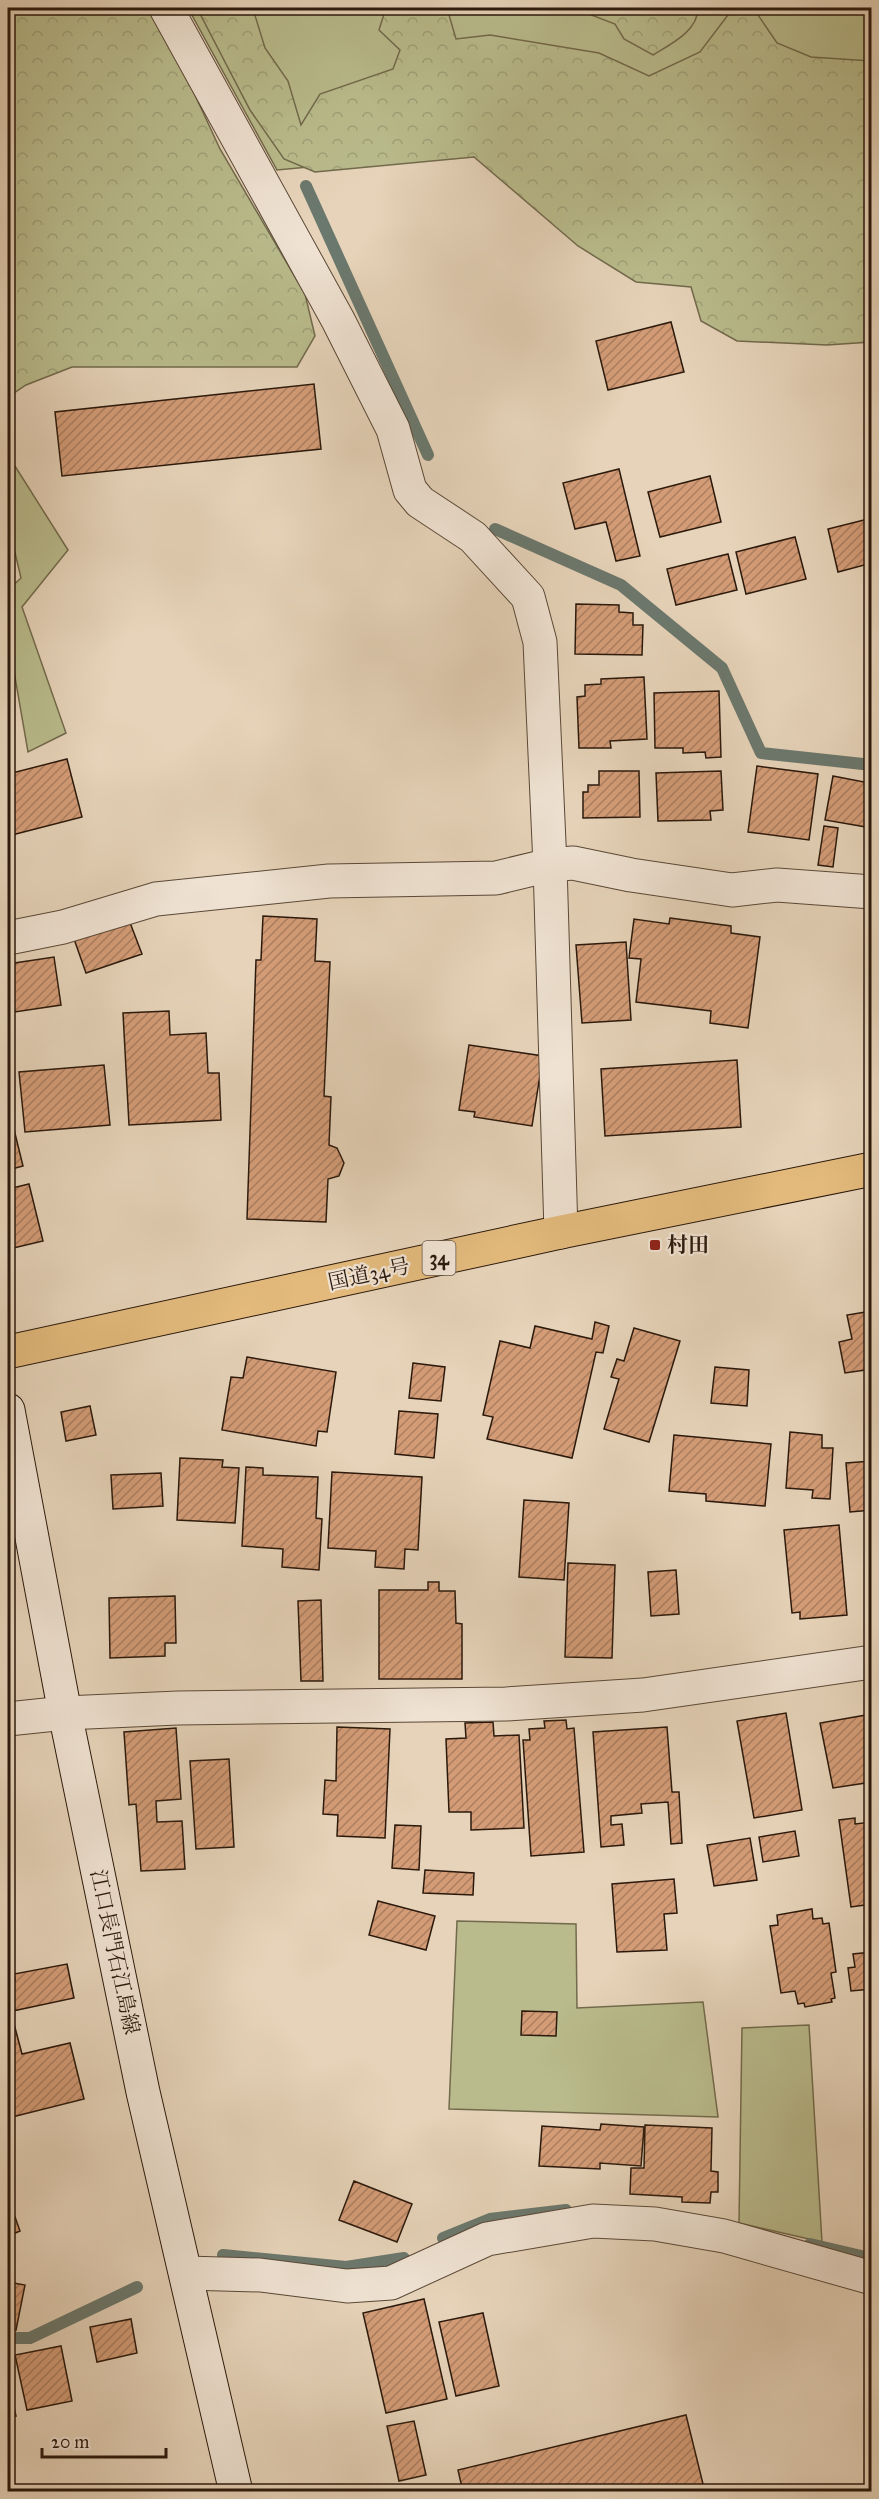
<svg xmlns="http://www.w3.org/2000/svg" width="879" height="2499" viewBox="0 0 879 2499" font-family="'IM FELL Great Primer','Noto Serif JP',serif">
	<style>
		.green { fill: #b9bb8c; stroke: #726a4c; stroke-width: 1.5 }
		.forest { fill: url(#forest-crowns); stroke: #726a4c; stroke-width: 1.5 }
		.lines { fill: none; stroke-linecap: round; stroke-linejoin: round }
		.stream { stroke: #6b786d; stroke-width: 12 }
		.building { fill: url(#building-hatch); stroke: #2b190c; stroke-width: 1.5 }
		.street-casing { stroke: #5a4837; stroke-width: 35 }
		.secondary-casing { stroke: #2b190c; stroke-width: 35 }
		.highway-casing { stroke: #2b190c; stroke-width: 35 }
		.street { stroke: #efe2d2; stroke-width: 33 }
		.secondary { stroke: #efe2d2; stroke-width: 33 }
		.highway { stroke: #e3ba7c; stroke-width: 33 }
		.poi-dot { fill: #8f2418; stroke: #efe2d2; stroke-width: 2 }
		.labels { text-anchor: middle; stroke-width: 4.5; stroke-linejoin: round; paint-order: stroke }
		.shield { fill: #efe2d2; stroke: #665547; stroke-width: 1.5 }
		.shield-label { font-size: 20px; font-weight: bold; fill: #2b190c }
		.poi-label { font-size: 21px; font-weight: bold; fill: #2b190c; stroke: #efe2d2; text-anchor: start }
		.street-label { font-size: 21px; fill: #2b190c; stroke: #efe2d2 }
	</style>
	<defs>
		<pattern id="forest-crowns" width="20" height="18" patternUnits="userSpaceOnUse" patternTransform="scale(1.5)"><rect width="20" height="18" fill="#b9bb8c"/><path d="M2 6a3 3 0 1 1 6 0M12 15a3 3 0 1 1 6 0" fill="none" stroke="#9fa078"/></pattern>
		<pattern id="building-hatch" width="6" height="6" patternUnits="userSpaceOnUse" patternTransform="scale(1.5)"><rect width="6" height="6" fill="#d39c77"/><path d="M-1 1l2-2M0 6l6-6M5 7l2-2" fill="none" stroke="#ab7e60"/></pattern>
	</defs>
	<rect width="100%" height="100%" fill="#e6d3b9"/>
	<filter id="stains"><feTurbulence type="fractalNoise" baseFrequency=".00333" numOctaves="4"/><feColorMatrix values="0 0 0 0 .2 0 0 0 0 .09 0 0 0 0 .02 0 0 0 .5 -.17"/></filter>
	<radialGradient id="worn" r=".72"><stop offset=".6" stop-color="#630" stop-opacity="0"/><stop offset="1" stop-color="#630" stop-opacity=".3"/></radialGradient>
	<path class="green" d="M188 8H871V281L479 151 277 170Z
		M8 455 68 550 22 607 66 733 28 752 8 637V590L21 578 8 523Z
		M457 1921 576 1924 577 2008 703 2002 718 2117 449 2109Z
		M809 2025 822 2242 739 2223 742 2028Z"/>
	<path class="forest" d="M8 8H149L169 39 220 149 305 294 315 336 297 367H72L26 385 8 397Z
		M197 8 253 9 265 48 288 81 301 125 320 94 393 69 400 50 379 30 384 14 402 8H447L456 39 490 35 599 53 649 76 700 52 731 11 754 9 777 43 811 57 871 61V342L827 345 737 341 701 321 691 287 636 282 578 246 474 157 315 172 284 159 250 110Z
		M562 8H698C698 31 671 44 653 55L624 39 615 24 589 14 566 12Z"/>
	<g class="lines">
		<path class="stream" d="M306 186 428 455
			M495 529 621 585 722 668 761 753 872 765
			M443 2238 490 2219 566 2210
			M810 2244 870 2258
			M223 2255 346 2267 404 2258
			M8 2338H30L137 2287"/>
	</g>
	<path class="building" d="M671 322 684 372 608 390 596 341Z
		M314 384 321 449 62 476 55 412Z
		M619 469 640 556 616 561 606 522 575 529 563 483Z
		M710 476 721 522 660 537 648 492Z
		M872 518V563L838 572 828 529Z
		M795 537 806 579 746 594 736 552Z
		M728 554 737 590 676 605 667 569Z
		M576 604 619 605V612L633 613V625H643L642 655 575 654Z
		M644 677 647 739 610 741 611 748H579L577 697 585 696V685L601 684V679Z
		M719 691 721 757 706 758 705 752 683 753V748H655L654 693Z
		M67 759 82 817 8 836V774Z
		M757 766 818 774 809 840 748 832Z
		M599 771H639L640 817 583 818V792H588V785H599Z
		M721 771 723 810 710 811 711 820 658 821 656 773Z
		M833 776 869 783 872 778V828L825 820Z
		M824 826 838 828 833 867 818 865Z
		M263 916 317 919 315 961 330 962 324 1096 331 1097 329 1145 337 1148 344 1163 339 1176 328 1179 326 1222 247 1219 256 960H261Z
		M670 918 731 926V933L760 937 748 1028 710 1023 711 1011 636 1002 641 959 629 958 634 919 669 924Z
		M129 920 142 954 86 973 74 939Z
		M626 942 631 1020 582 1023 576 945Z
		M54 957 61 1005 8 1013V964Z
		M169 1011 170 1035 206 1033 208 1073H219L221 1120 129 1125 123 1013Z
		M469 1045 543 1056 532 1126 474 1117 475 1112 459 1110Z
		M737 1060 741 1127 605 1136 601 1069Z
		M104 1065 110 1125 25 1132 19 1072Z
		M8 1105 23 1166 8 1170Z
		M29 1184 43 1241 9 1249 8 1189Z
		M872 1311V1369L845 1373 839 1342 852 1339 847 1315Z
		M595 1322 609 1326 603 1353 596 1352 572 1458 487 1439 493 1417 483 1415 500 1341 530 1348 535 1326 592 1339Z
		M634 1328 680 1341 649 1442 604 1429 619 1379 611 1377 617 1359 624 1361Z
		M247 1357 336 1372 327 1432 318 1431 316 1446 222 1430 231 1377 243 1378Z
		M413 1363 445 1367 441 1401 409 1398Z
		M715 1367 749 1370 747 1406 711 1403Z
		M90 1406 96 1435 66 1441 61 1412Z
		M399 1411 438 1414 434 1458 395 1454Z
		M790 1432 822 1435V1448H833L830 1499 812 1498 813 1490 786 1488Z
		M674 1435 771 1444 765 1506 706 1501V1494L669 1491Z
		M180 1458 223 1460 222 1467 239 1468 235 1523 177 1520Z
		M872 1461V1510L850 1512 846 1463Z
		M246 1467 263 1468V1475L318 1477 316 1518 322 1519 319 1570 282 1567 283 1549 242 1546Z
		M332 1472 422 1477 418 1550 405 1549 404 1569 375 1567 376 1551 328 1548Z
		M161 1473 163 1506 113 1509 111 1475Z
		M524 1500 569 1503 564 1580 519 1577Z
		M839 1525 847 1615 800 1619V1612L792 1613 784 1530Z
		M568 1563 615 1565 612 1658 565 1657Z
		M676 1570 679 1614 651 1616 648 1572Z
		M428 1582H439V1591H455L456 1623 462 1624V1679H379V1590H428Z
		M175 1596 176 1643H165V1656L110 1658 109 1598Z
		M321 1600 323 1681H301L298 1601Z
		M786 1713 802 1810 754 1818 737 1721Z
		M872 1714V1782L833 1788 820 1723Z
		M566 1720 567 1729 574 1728 584 1852 531 1856 523 1740H530L529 1729 545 1728 544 1721Z
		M493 1722 494 1736 519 1735 524 1828 471 1830V1812H449L446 1739 466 1738 465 1723Z
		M337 1727 390 1729 385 1838 337 1836 338 1815 323 1814 325 1780 336 1781Z
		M667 1727 672 1792H679L682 1843 671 1844 668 1802 641 1804 642 1813 611 1816V1825L622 1824 624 1845 601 1847 593 1732Z
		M176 1728 181 1799 156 1801 157 1822 182 1821 185 1869 141 1871 136 1804 129 1805 124 1732Z
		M229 1759 234 1847 196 1849 190 1761Z
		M855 1818V1824L872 1822V1904L851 1907 839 1820Z
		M395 1825 421 1826 419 1870 392 1868Z
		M795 1831 799 1856 763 1862 759 1837Z
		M750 1838 757 1880 714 1886 707 1845Z
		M425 1870 474 1873 473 1895 423 1893Z
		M674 1879 677 1913 664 1914 667 1950 617 1952 612 1884Z
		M378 1901 435 1916 426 1950 369 1935Z
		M812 1909 813 1919 822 1918 823 1924 829 1923 836 1972 831 1973 835 1998 831 1999 832 2002 805 2007 804 2003 798 2004 795 1991 781 1993 770 1926 778 1925 777 1915Z
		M872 1952V1989L851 1991 848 1968 855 1967 853 1954Z
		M67 1964 74 1998 8 2012V1982L15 1980 14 1974Z
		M522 2011 557 2012 556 2036 521 2035Z
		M13 2020 22 2054 70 2043 84 2099 8 2118V2022Z
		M601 2124 644 2127 641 2166 600 2163V2169L539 2166 542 2126 600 2130Z
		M645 2125 712 2128 711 2171 718 2172V2192H711L710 2203 682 2202V2197L630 2194 631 2168H644Z
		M872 2145V2210H867Z
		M354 2181 412 2204 397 2242 339 2220Z
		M8 2197 20 2231 8 2236Z
		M8 2282 25 2285 16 2330 8 2328Z
		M424 2299 447 2399 386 2413 363 2313Z
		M483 2313 499 2386 456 2396 439 2322Z
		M131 2319 137 2353 97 2362 90 2327Z
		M61 2346 72 2401 27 2410 15 2355Z
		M8 2380 16 2416 8 2417Z
		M686 2415 703 2484 672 2492H463L458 2470Z
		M414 2421 426 2475 399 2481 387 2426Z
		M115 2486 117 2492H90Z"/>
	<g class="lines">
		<g class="street-casing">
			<path id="street" d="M166 8 338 320 393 429 410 490 420 502 473 537 528 597 540 642 550 865 561 1232
				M8 938 63 927 156 899 329 881 496 878 550 865 573 863 631 875 732 890 777 885 872 892
				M8 1719 65 1713 178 1708 506 1704 643 1695 872 1662
				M186 2273 260 2275 347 2286 391 2283 487 2239 593 2221 655 2224 724 2236 872 2278"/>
		</g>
		<g class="secondary-casing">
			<path id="secondary" d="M8 1410 65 1713 143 2092 236 2492"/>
		</g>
		<g class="highway-casing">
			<path id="highway" d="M8 1352 561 1232 872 1169"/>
		</g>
		<use href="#street" class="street"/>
		<use href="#secondary" class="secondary"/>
		<use href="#highway" class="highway"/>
	</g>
	<rect class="poi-dot" x="649" y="1239" width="12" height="12" rx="3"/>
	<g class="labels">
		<rect class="shield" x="422.5" y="1241" width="33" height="34" rx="4.5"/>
		<g class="shield-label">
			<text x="439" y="1265">34</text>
		</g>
		<g class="poi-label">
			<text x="667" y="1252">村田</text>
		</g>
		<g class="street-label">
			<text transform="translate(369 1274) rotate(-12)" y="7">国道34号</text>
			<text transform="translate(115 1952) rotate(78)" y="7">江口長門石江島線</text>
		</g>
	</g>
	<rect width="879" height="2499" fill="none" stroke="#e6d3b9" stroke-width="30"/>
	<rect x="9" y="9" width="861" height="2481" fill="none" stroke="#2b190c" stroke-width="3"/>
	<rect x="15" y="15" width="849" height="2469" fill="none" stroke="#2b190c" stroke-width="1.5"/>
	<path d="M42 2448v9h124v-9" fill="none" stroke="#2b190c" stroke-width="3"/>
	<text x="51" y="2448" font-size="18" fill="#2b190c" stroke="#efe2d2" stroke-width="4.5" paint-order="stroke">20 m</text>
	<rect width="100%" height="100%" filter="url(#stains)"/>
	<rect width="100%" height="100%" fill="url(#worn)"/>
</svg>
